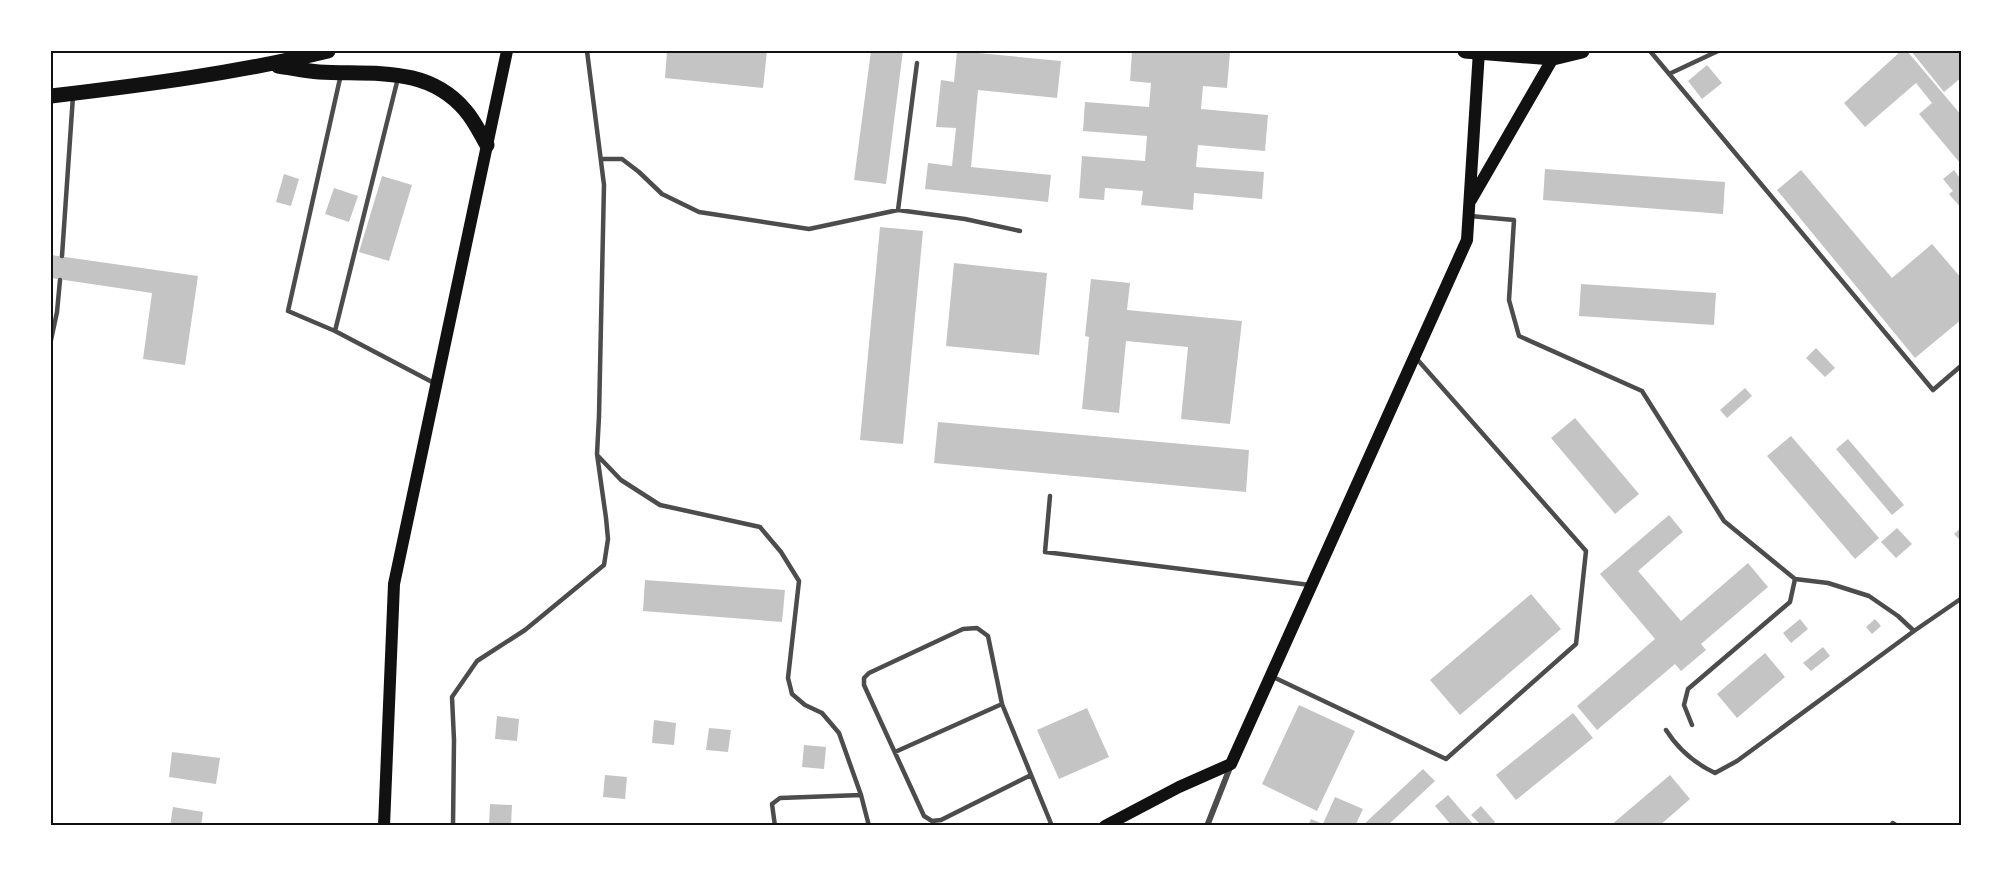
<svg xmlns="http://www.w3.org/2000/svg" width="2013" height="877" viewBox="0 0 2013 877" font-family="Inter,sans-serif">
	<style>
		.building { fill: #c4c4c4 }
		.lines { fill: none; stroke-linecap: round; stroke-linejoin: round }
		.service { stroke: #4c4c4c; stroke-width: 4.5 }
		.minor { stroke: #4c4c4c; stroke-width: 6 }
		.secondary { stroke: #111; stroke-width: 12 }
		.trunk { stroke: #111; stroke-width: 15 }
		.neatline { fill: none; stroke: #111; stroke-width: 2 }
	</style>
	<rect width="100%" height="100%" fill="#fff"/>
	<path class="building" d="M667 51H767L763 88 665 78Z
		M871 51H903L886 184 854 180Z
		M957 51 1061 61 1057 98 978 90 971 167 1051 175 1048 202 925 189 928 163 952 166 956 128 936 127 941 80 954 82Z
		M1132 51 1230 52 1227 88 1203 86 1201 109 1268 115 1265 151 1198 145 1196 167 1264 172 1262 199 1194 193 1193 210 1141 205 1143 191 1105 188 1104 200 1079 198 1082 156 1145 161 1147 136 1083 131 1085 102 1149 107 1151 83 1130 81Z
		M1901 51H1907L1962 116V161L1960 163 1919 114 1932 103 1916 83 1865 127 1844 103Z
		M1911 51H1961L1962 77 1944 92Z
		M1707 65 1722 83 1702 99 1688 81Z
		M1545 169 1725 182 1723 214 1543 200Z
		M1801 170 1892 278 1932 244 1962 279V319L1915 358 1777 190Z
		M1954 170 1962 181V209L1949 194 1953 191 1943 179Z
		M284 174 299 179 291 206 276 202Z
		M382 176 412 185 389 261 359 252Z
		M334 188 358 196 349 222 325 214Z
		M880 227 923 231 903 444 860 440Z
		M51 255 198 276 185 365 143 359 152 293 51 278Z
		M954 263 1047 273 1039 355 946 346Z
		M1091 279 1130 283 1127 310 1242 321 1230 424 1181 419 1188 347 1126 341 1119 413 1082 409 1089 337 1085 336Z
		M1581 284 1716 293 1714 325 1579 316Z
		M1816 348 1835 368 1825 377 1806 358Z
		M1745 388 1752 396 1727 418 1720 410Z
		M1575 418 1639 494 1615 514 1551 438Z
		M938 422 1249 450 1246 492 934 463Z
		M1791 436 1879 538 1855 559 1767 456Z
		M1848 439 1904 505 1892 515 1836 449Z
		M1669 515 1683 532 1638 571 1681 621 1748 563 1768 587 1701 644 1706 650 1681 671 1675 664 1597 730 1577 706 1655 639 1600 574Z
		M1962 527V542L1954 534Z
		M1897 528 1912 544 1896 558 1881 542Z
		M645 580 785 590 782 622 643 611Z
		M1531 594 1561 629 1460 715 1430 680Z
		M1800 619 1808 629 1791 643 1783 633Z
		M1875 619 1881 626 1872 634 1866 627Z
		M1823 647 1830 656 1811 671 1803 663Z
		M1765 653 1785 677 1737 718 1717 694Z
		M1299 705 1355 731 1317 811 1262 784Z
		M1087 708 1109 757 1059 779 1037 730Z
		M1573 713 1593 738 1516 800 1496 775Z
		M497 716 519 719 517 741 495 739Z
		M654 720 676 723 674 745 652 743Z
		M709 728 731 730 728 752 706 750Z
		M804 745 826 747 824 769 802 767Z
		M172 752 220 758 216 784 169 777Z
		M1423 769 1435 781 1387 826H1362Z
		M605 775 627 777 625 799 603 797Z
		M1670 775 1690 799 1659 826H1610Z
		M1448 795 1466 816 1475 826H1452L1435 806Z
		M1335 797 1363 809 1355 826H1308L1311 819 1323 824Z
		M490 804 512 805 511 826H489Z
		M1481 806 1495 822 1491 826H1482L1471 815Z
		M173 807 203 812 201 826H170Z"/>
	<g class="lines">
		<path class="service" d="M1650 51 1933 390 1962 365
			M341 74 288 311 335 331 434 383
			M1669 74 1718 51
			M601 159H622L639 172 662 194 699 212 809 229 898 210 965 219 1020 231
			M898 210 917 63
			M1470 216 1514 220 1509 300 1519 336 1642 391 1724 521 1795 579 1828 583 1869 596 1898 616 1914 631 1737 761 1715 773C1694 763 1678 749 1666 730
			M62 256 73 96
			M335 331 398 78
			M51 340 57 312 60 280
			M598 456 621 480 660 505 760 527 781 552 799 581 788 678 792 694 805 705 822 713 839 733 861 795 869 826
			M1050 496 1045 552 1310 585
			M1914 631 1962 598
			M1271 676 1446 759 1576 644 1586 551 1416 358
			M1692 725 1684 705 1688 689 1790 602 1795 579
			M895 752 1002 704
			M1031 775 941 820 932 821 924 816 864 685V678L869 673 963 629 977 628 988 636 1002 704 1052 826
			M453 826 454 740 452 697 477 661 525 630 604 565 608 539 606 518 597 454 599 416 604 185 587 51
			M775 826 772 804 780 798 861 795"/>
		<path class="minor" d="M1893 824 1896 826
			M1207 826 1231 765"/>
		<path class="secondary" d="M1471 200 1553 58
			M384 826 394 584 507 51
			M1105 826 1179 787 1231 764 1467 240 1479 51"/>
		<path class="trunk" d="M1465 51 1553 58 1582 51
			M278 66C292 68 306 71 319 72 372 75 427 65 465 110 474 120 480 133 487 145
			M51 96C144 85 237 73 328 51"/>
	</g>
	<rect width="2013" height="877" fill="none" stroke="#ffffff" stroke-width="105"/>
	<rect x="52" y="52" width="1908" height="772" class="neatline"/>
</svg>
